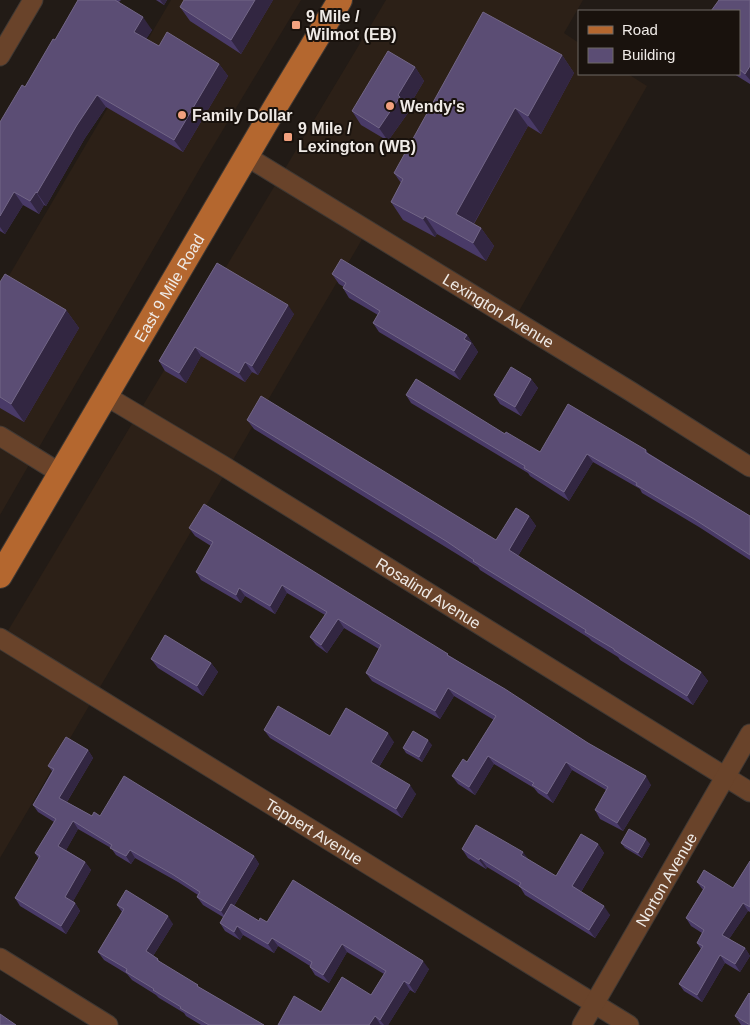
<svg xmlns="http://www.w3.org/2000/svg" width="750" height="1025" viewBox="0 0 750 1025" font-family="Helvetica,sans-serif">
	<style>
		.built { fill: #2c2017 }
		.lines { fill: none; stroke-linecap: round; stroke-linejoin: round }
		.minor-casing { stroke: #3f3833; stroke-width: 21 }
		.major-casing { stroke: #3f3833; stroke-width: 26 }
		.minor { stroke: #69432a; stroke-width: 19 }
		.major { stroke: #b4672f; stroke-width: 24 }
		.wall { fill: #493a67 }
		.shaded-wall { fill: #322641 }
		.building { fill: #5b4d74; stroke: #726686 }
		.poi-dot { fill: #f2a17e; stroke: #19120d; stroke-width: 2 }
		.labels { text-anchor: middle; stroke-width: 4; stroke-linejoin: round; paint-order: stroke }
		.poi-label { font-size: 16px; font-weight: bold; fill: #efeae6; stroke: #19120d; text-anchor: start }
		.street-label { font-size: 16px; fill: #efeae6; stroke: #19120d }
	</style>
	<rect width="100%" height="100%" fill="#221b16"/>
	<path class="built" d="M171 0H301L203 163 0 515V291Z
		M386 0H583L564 33 579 43V74H628L647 86 519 311 371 224 0 858V644Z"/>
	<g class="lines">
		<g class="minor-casing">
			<g id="minor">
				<path d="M0 56 33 0"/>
				<path id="s1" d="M246 156 630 391 750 467"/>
				<path id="s2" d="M106 396 222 465 750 792"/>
				<path d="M0 436 60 473"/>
				<path id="s3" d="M0 638 629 1025"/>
				<path d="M0 958 108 1025"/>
				<path id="s4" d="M582 1025 750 734"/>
			</g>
		</g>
		<g class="major-casing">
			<g id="major">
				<path id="s5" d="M0 576 277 104 340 0"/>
			</g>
		</g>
		<use href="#minor" class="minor"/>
		<use href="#major" class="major"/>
	</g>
	<path class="wall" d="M78 0H121L119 2 152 30 146 39 159 46 219 64 228 76 183 152 106 107 85 138 46 206 44 205 39 214 23 205 5 234 0 231V122L25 87 55 40Z
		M156 0H167L164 5Z
		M273 0 241 54 190 21 180 7Z
		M750 0V84L734 74H739V11Z
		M562 55 574 73 541 134 528 126 474 224 481 228 494 246 486 261 437 234 435 237 403 220 391 202 401 183 394 173Z
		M415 67 424 81 408 108 410 110 388 141 361 125 352 111Z
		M217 263 294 314 258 375 252 372 245 382 201 356 186 383 165 371 159 361Z
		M332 274 467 335 478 352 460 380 379 332 373 323 378 315 349 298 343 288 344 287 339 284Z
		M0 282 66 310 79 328 24 422 0 408Z
		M531 379 538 388 521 416 500 404 494 395Z
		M406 395 505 434 540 452 646 450 648 453 750 516V560L699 527 642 493 640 489 593 462 569 501 530 476 528 473 411 403Z
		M247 420 496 540 529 516 536 526 518 556 701 672 708 681 693 705 620 660 618 657 592 641 589 638 480 570 478 567 452 551 254 429Z
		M189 528 450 656 651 785 623 831 600 819 595 810 606 790 572 770 553 803 538 793 534 788 494 764 475 795 458 784 452 776 467 762 494 720 454 696 440 719 372 681 366 673 379 649 344 628 327 653 316 645 310 637 325 615 287 593 275 614 245 596 241 603 201 580 196 572 211 546 195 536Z
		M151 659 211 663 218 672 203 696 158 668Z
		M264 730 394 742 379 767 416 794 402 818 270 738Z
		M432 745 422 762 406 753 403 748Z
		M88 750 93 758 67 802 92 816H100L254 856 259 864 234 906 259 921 267 922 429 969 415 993 410 990 388 1025H382L321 1012 371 995 384 974 347 952 329 983 315 975 310 967V966L278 946 274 953 243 935 240 940 225 931 220 923 223 917 203 905 197 897 198 895 178 882 135 858 131 864 116 855 111 848 78 829 66 850 85 862 91 870 73 901 75 903 80 911 66 934 20 906 15 898 39 859 35 853 54 822 38 812 33 805 52 771 48 766Z
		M621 843 650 844 642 858 625 848Z
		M598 844 604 853 581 892 610 915 595 938 525 895 520 887 487 867 486 869 468 858 462 849 529 860 556 876Z
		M750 861V912L748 911 729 939 745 948 750 956 740 972 725 963 702 1002 684 991 679 984 701 949 697 943 702 933 691 926 686 918 703 890 697 882 733 888Z
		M117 905 173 924 153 956 158 959 160 962 200 988 264 1025H201L186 1016 184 1013 159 998 156 995 132 980 127 974 104 960 98 952 122 912Z
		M735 1016 750 1025H741Z"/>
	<path class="shaded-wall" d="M160 0H167L164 5Z
		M255 0H273L241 54 231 40Z
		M143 17 152 30 143 44 134 32Z
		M562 55 574 73 541 134 528 116Z
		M219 64 228 76 183 152 174 140Z
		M750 66V80L745 74Z
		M415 67 424 81 408 108 410 110 388 141 379 128Z
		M97 95 106 107 85 138 46 206 37 193 77 125Z
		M515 108 528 126 469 232 456 214Z
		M14 192 23 205 5 234 0 227V216Z
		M36 192 44 205 39 214 30 201Z
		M425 216 437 234 435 237 423 219Z
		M481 228 494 246 486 261 473 243Z
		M288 305 294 314 258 375 252 366Z
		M66 310 79 328 24 422 11 404Z
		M467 335 478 352 460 380 454 371 464 339Z
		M195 347 201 356 186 383 179 373Z
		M245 362 252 372 245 382 239 373Z
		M531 379 538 388 521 416 515 407Z
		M587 454 593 462 569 501 564 492Z
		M529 516 536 526 516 559 509 550Z
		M282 585 287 593 275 614 270 606Z
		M239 588 245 596 241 603 236 595Z
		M338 619 344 628 327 653 321 645Z
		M211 663 218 672 203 696 197 686Z
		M701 672 708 681 693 705 687 696Z
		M448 688 454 696 440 719 435 711Z
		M388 733 394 742 377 770 371 762Z
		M428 740 432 745 422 762 419 757Z
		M88 750 93 758 65 805 59 798Z
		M488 756 494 764 475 795 469 787Z
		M566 762 572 770 553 803 547 794Z
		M646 776 651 785 623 831 617 823Z
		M410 785 416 794 402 818 396 809Z
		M73 821 78 829 64 854 58 846Z
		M646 839 650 844 642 858 638 853Z
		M598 844 604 853 579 895 572 886Z
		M130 850 135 858 131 864 126 856Z
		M523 852 529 860 521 855Z
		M254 856 259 864 226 919 221 911Z
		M480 858 487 867 486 869 479 860Z
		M85 862 91 870 71 905 65 897Z
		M75 903 80 911 66 934 61 926Z
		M743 903 748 911 727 942 722 935Z
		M604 906 610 915 595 938 589 930Z
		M168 916 173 924 151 959 146 951Z
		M237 926 243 935 240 940 234 932Z
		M272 938 278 946 274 953 268 944Z
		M342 944 347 952 329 983 323 975Z
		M745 948 750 956 740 972 735 964Z
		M720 955 725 963 702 1002 697 995Z
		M423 961 429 969 415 993 409 984Z
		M404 981 410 990 388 1025H384L380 1020Z
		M375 1016 380 1024V1025H369Z"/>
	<path class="building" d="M78 0H115L143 17 134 32 159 46 167 32 219 64 174 140 97 95 77 125 37 193 36 192 30 201 14 192 0 216V122L22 85 25 87 53 39 55 40Z
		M184 0H255L231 40 180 7Z
		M719 0H750V66L745 74 739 69V11H711Z
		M483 12 562 55 528 116 515 108 456 214 481 228 473 243 425 216 423 219 391 202 403 179 394 173Z
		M388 51 415 67 398 95 400 97 379 128 352 111Z
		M341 259 467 335 464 339 471 343 454 371 373 323 380 311 343 288 346 283 332 274Z
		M217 263 288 305 252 366 245 362 239 373 195 347 179 373 159 361Z
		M5 274 66 310 11 404 0 397V282Z
		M511 367 531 379 515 407 494 395Z
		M416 379 505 434 506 432 540 452 568 404 646 450 645 452 750 516V555L694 519 636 485 637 483 587 454 564 492 524 468 525 466 406 395Z
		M261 396 496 540 516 508 529 516 509 550 701 672 687 696 614 650V649L585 632 586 630 473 561 474 560 446 541 247 420Z
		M204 504 448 654 447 655 505 689 588 743 646 776 617 823 595 810 608 787 566 762 547 794 532 785 534 783 488 756 469 787 452 776 463 759 467 762 496 716 448 688 435 711 366 673 381 645 338 619 321 645 310 637 327 612 282 585 270 606 239 588 236 595 196 572 213 542 189 528Z
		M165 635 211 663 197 686 151 659Z
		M278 706 330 736 346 708 388 733 371 762 410 785 396 809 264 730Z
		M413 731 428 740 419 757 403 748Z
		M66 737 88 750 59 798 92 816 94 812 100 816 124 776 254 856 221 911 197 897 200 892 172 874 130 850 126 856 110 848 112 845 73 821 58 846 85 862 65 897 75 903 61 926 15 898 40 856 35 853 56 819 33 805 54 769 48 766Z
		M476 825 523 852 521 855 556 876 581 834 598 844 572 886 604 906 589 930 519 886 521 883 480 858 479 860 462 849Z
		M629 829 646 839 638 853 621 843Z
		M750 861V907L743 903 722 935 745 948 735 964 720 955 697 995 679 984 703 946 697 943 704 930 686 918 705 887 697 882 704 870 733 888Z
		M293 880 423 961 409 984 404 981 380 1020 375 1016 369 1025H278L294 996 321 1012 342 977 371 995 386 971 342 944 323 975 310 967 312 962 272 938 268 944 237 926 234 932 220 923 231 904 259 921 260 918 267 922Z
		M126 890 168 916 146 951 158 959 157 960 198 985 197 986 264 1025H209L180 1008 181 1007 153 990 154 989 126 972 127 969 98 952 124 909 117 905Z
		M749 993 750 994V1025L735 1016Z
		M0 1014 16 1025H0Z"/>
	<g class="poi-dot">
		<rect x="291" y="20" width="10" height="10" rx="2.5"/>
		<circle cx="390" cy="106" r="5"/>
		<circle cx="182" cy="115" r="5"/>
		<rect x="283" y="132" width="10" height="10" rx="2.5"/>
	</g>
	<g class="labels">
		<g class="poi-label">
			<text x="306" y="22">9 Mile /<tspan x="306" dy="18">Wilmot (EB)</tspan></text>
			<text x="400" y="112">Wendy's</text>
			<text x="192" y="121">Family Dollar</text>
			<text x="298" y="134">9 Mile /<tspan x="298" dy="18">Lexington (WB)</tspan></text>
		</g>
		<g class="street-label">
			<text dy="6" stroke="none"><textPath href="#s5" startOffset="334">East 9 Mile Road</textPath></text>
			<text dy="6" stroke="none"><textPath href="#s1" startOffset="296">Lexington Avenue</textPath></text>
			<text dy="6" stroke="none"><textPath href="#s2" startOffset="378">Rosalind Avenue</textPath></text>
			<text dy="6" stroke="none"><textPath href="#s3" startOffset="369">Teppert Avenue</textPath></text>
			<text dy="6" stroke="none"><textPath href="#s4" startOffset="168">Norton Avenue</textPath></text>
		</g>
	</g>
	<rect x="578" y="10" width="162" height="65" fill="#19120d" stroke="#6f6864"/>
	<rect x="588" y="26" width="25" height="8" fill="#b4672f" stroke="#6f6864"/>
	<text x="622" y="35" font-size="15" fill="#efeae6">Road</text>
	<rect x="588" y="48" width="25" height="15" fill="#5b4d74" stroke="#6f6864"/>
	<text x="622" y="60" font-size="15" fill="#efeae6">Building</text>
</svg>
